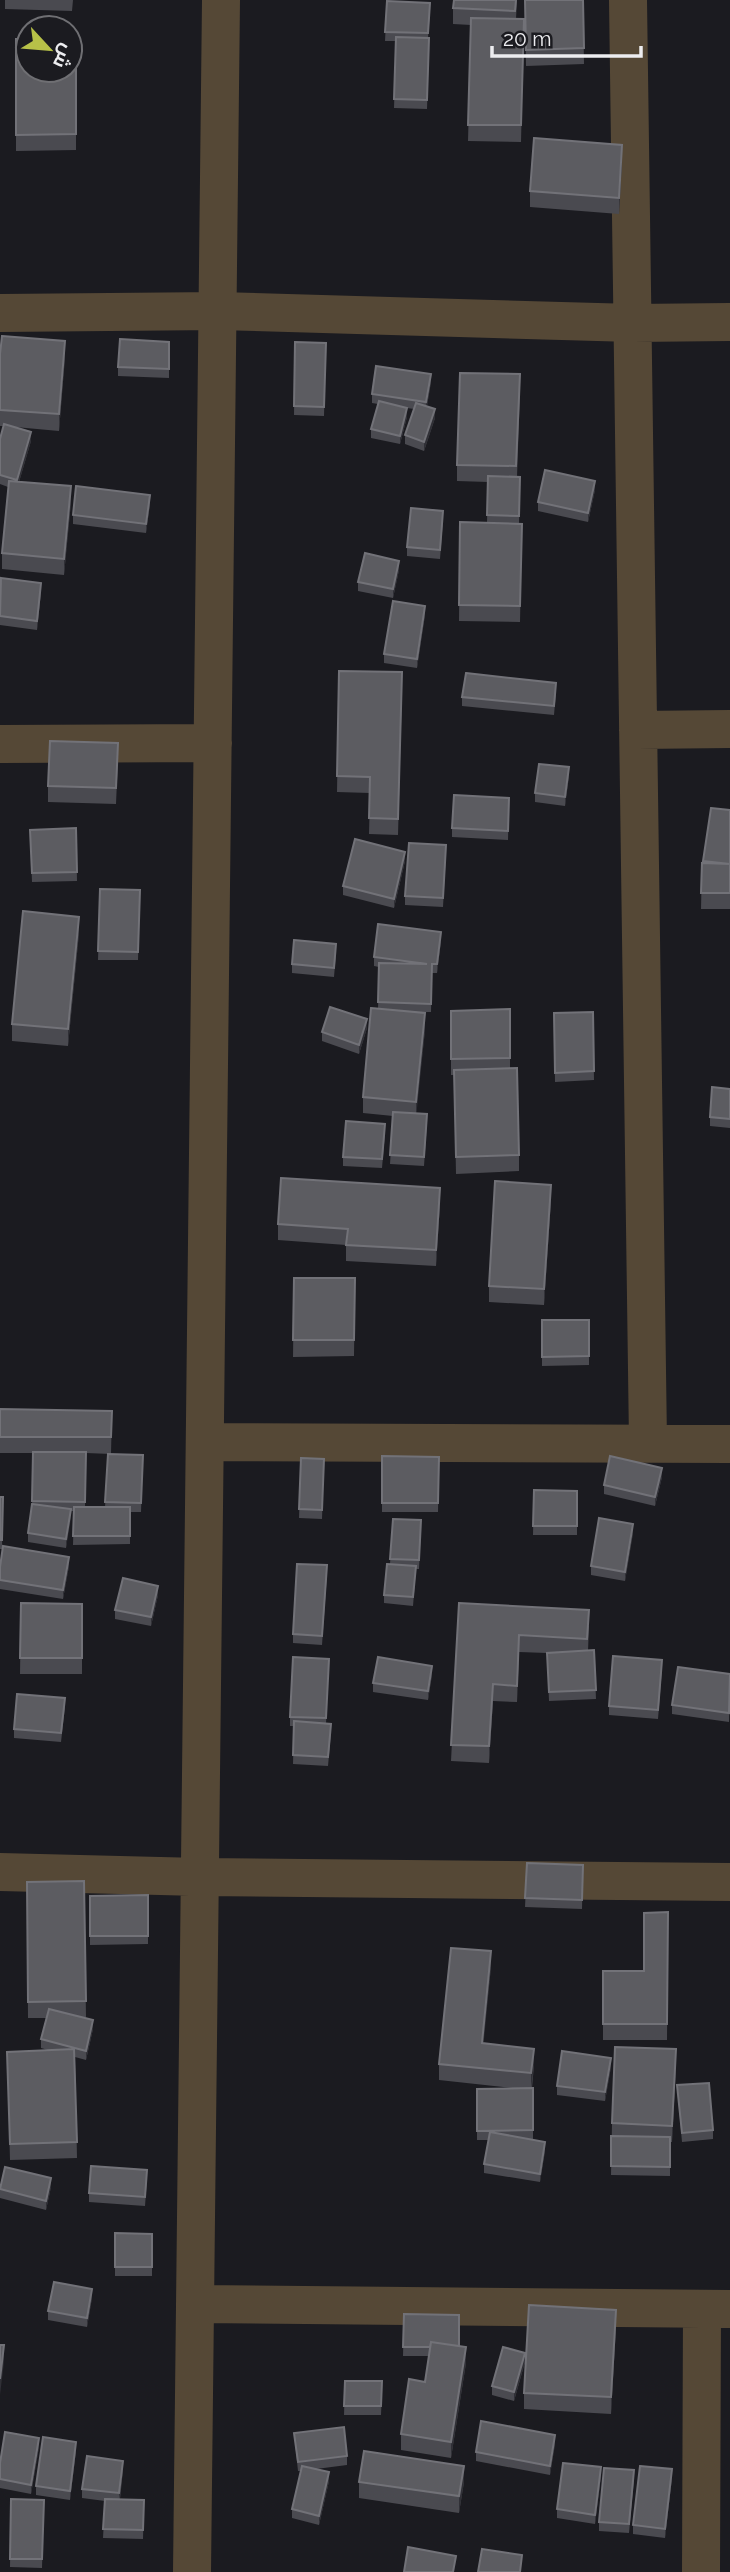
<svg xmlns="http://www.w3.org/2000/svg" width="730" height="2572" viewBox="0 0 730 2572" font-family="Raleway,Cairo,sans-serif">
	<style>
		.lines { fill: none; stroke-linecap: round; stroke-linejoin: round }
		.street { stroke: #554836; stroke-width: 38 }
		.wall { fill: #4a4a50 }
		.shaded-wall { fill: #303036 }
		.building { fill: #5c5c61; stroke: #727278; stroke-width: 2 }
	</style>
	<rect width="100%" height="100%" fill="#1b1b20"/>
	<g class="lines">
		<path class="street" d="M628 0 648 1442
			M0 313 218 311 633 323 730 322
			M638 730 730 729
			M0 744 213 743
			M205 1442 730 1444
			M0 1872 200 1877 730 1882
			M195 2304 730 2309
			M192 2572 221 0
			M701 2572 702 2309"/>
	</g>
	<path class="wall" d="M5 0H73L72 11 5 9Z
		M517 0 516 19H524L521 142 468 141 471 25 453 24V8Z
		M525 0H583L584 64 526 66Z
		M387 1 430 12 428 38 429 47 427 109 394 108 396 41H385Z
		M16 39H76V150L16 151Z
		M622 161 619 214 530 207V191Z
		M169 342V378L118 376V367Z
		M295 342 326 343 324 416 294 415Z
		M0 354 65 357 59 431 15 427 31 441 19 482 71 502 64 575 2 569V553L8 487 0 484V439L4 426H0Z
		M431 382 427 406 435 418 424 451 405 444V435L414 409 407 408V417L400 444 371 438V429L378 404 372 403V394Z
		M520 391 517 477H520L519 524H522L520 622 459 621 460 522 487 523 488 482 457 481V465Z
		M595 490 588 522 538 511V502Z
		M150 504 146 533 73 524V515Z
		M443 520 440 559 407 556V547Z
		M399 570 393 598 358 591V582Z
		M0 584 41 592 37 630 0 625Z
		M425 615 417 668 384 663V654Z
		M339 671 402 689 398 835 369 834 370 793 337 792Z
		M556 692 554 715 462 706V697Z
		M118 759 116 804 48 802V786Z
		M569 776 565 806 535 802V793Z
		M509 798 508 840 452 837V828Z
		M730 810V909H701L702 863 703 864V861Z
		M76 828 77 881 32 882 30 830Z
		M446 854 443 907 405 905V896Z
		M405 861 394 908 343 895V886Z
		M100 889 140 890 138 960H98Z
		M79 933 68 1046 12 1041V1024Z
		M441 941 437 973H432L431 1012H410L425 1030 416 1113 427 1123 424 1166 390 1164 393 1116 363 1113V1097L378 1009 379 967 374 966V957Z
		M336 953 334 977 292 973V964Z
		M510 1009V1068L519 1155V1171L456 1174 454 1075H451V1011Z
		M593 1012 594 1080 555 1082 554 1013Z
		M367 1028 359 1054 322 1041V1032Z
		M730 1089V1128L710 1126V1117Z
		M385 1133 382 1168 343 1166V1157Z
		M551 1201 544 1305 489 1302V1286Z
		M440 1204 436 1266 346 1261V1245L278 1240V1224Z
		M294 1278H355L354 1356 293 1357Z
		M542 1320H589V1365L542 1366Z
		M0 1409 112 1411 111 1454 86 1453 85 1507H105L108 1454 143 1455 141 1512H130V1544L73 1545 74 1511H71L66 1548 28 1542V1533L32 1504 33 1453H0Z
		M382 1456 439 1457 438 1512H382Z
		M301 1458 324 1459 322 1519 299 1518Z
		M662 1477 655 1506 604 1494V1485Z
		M534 1490 577 1491V1535H533Z
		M0 1497H3L2 1549H0Z
		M393 1519 421 1529 419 1569H416L413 1606 384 1603V1595L390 1564Z
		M633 1533 625 1581 591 1575V1566Z
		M69 1566 63 1599 0 1589V1567Z
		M327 1574 322 1645 293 1643V1634Z
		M158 1595 151 1626 115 1619V1610Z
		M21 1603 82 1604V1674H20Z
		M459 1603 589 1626 588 1651 594 1650 596 1699 549 1701 547 1653 519 1652 517 1702 493 1701 489 1763 451 1761Z
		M329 1659 326 1724 331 1733 328 1766 293 1764 294 1726H290V1717Z
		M662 1669 658 1719 609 1715V1706Z
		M730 1674 729 1722 672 1714V1705Z
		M432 1675 428 1700 373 1692V1683Z
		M65 1707 61 1742 14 1738V1729Z
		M527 1863 583 1865 582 1909 525 1907Z
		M84 1881 86 2017H82L93 2029 86 2060 75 2057 77 2158 10 2160 7 2052 48 2050 41 2048V2039L46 2018H28L27 1882Z
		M148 1895V1944L90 1945V1896Z
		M668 1912 667 2040H603V1971H644Z
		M491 1967 483 2044 534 2065 532 2088H533V2139L545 2151 540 2182 484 2173V2164L488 2140H477V2089H522L439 2080V2064Z
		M676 2065 672 2142H670V2176L611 2175 612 2123Z
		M611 2067 605 2101 557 2095V2086Z
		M677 2085 713 2130V2139L682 2142Z
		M147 2179 145 2206 89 2202V2193Z
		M0 2186 51 2187 46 2210 0 2198Z
		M115 2233 152 2234V2276H115Z
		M92 2298 87 2327 48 2320V2311Z
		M404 2314 459 2346 466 2363 451 2458 401 2450V2434L425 2382 429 2356H403Z
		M616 2327 611 2414 524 2409V2393Z
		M525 2362 514 2401 492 2395V2386Z
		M345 2381 382 2390 381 2415H344Z
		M294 2433 347 2456V2465L316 2469 329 2481 319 2525 292 2518V2509L301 2471H298Z
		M555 2444 550 2475 476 2461V2452Z
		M39 2447 31 2494 0 2488V2463Z
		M76 2451 70 2500 36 2495V2486Z
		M123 2470 120 2499 144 2500 143 2539 103 2538 105 2501 82 2498V2489Z
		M601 2476 595 2524 557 2518V2509Z
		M672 2478 665 2538 633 2534V2525Z
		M634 2479 629 2533 599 2531V2522Z
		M359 2482H464L459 2513 359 2498Z
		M11 2499 44 2500 42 2568 10 2567Z"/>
	<path class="shaded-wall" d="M622 145V161L619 214V198Z
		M65 341V357L59 431V414Z
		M431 374V382L426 411V402Z
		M407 408V417L400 444V436Z
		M435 409V418L424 451V442Z
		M31 432V441L17 489V480Z
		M595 481V490L588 522V513Z
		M71 486V502L64 575V559Z
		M150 495V504L146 533V524Z
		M399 561V570L393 598V589Z
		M41 583V592L37 630V621Z
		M425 606V615L417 668V659Z
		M569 767V776L565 806V797Z
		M405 852V861L394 908V899Z
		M79 917V933L68 1046V1029Z
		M441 932V941L437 973V964Z
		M425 1013V1030L416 1118V1102Z
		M367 1019V1028L359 1054V1045Z
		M551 1185V1201L544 1305V1289Z
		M440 1188V1204L436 1266V1250Z
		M662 1468V1477L655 1506V1497Z
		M71 1509V1518L66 1548V1539Z
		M633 1524V1533L625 1581V1572Z
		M69 1557V1566L63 1599V1590Z
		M158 1586V1595L151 1626V1617Z
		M519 1635V1652L517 1702V1686Z
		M432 1666V1675L428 1700V1691Z
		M493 1684V1701L489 1763V1746Z
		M491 1951V1967L482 2060V2043Z
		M93 2020V2029L86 2060V2051Z
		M534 2049V2065L531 2089V2073Z
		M676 2049V2065L672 2142V2126Z
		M611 2058V2067L605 2101V2092Z
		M545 2142V2151L540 2182V2174Z
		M51 2178V2187L46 2210V2201Z
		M92 2289V2298L87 2327V2318Z
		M616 2310V2327L611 2414V2397Z
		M4 2345V2362L0 2395V2379Z
		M466 2347V2363L451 2458V2442Z
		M525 2353V2362L514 2401V2392Z
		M555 2435V2444L550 2475V2466Z
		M39 2438V2447L31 2494V2485Z
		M76 2442V2451L70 2500V2491Z
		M123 2461V2470L119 2502V2493Z
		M464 2466V2482L459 2513V2496Z
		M601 2467V2476L595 2524V2515Z
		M672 2469V2478L665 2538V2529Z
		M329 2472V2481L319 2525V2516Z"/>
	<path class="building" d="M454 0H516L515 11 453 8Z
		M525 0H583L584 48 526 50Z
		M387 1 430 3 428 33 385 32Z
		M471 18 524 19 521 125H468Z
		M396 37 429 38 427 100 394 99Z
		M16 39H28V70H70V39H76V134L16 135Z
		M534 138 622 145 619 198 530 191Z
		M2 336 65 341 59 414 0 410V354Z
		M120 339 169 342V369L118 367Z
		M295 342 326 343 324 407 294 406Z
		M376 366 431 374 426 402 372 394Z
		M460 373 520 374 516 466 457 465Z
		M379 401 407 408 400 436 371 429Z
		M416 403 435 409 424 442 405 435Z
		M4 424 31 432 17 480 0 475V439Z
		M545 470 595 481 588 513 538 502Z
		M488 476 520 477 519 516 487 515Z
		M9 481 71 486 64 559 2 553Z
		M76 486 150 495 146 524 73 515Z
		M411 508 443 511 440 550 407 547Z
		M460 522 522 524 520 606 459 605Z
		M365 553 399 561 393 589 358 582Z
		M1 578 41 583 37 621 0 616Z
		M393 601 425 606 417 659 384 654Z
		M339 671 402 672 398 819 369 818 370 777 337 776Z
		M466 673 556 683 554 706 462 697Z
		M50 741 118 743 116 788 48 786Z
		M539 764 569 767 565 797 535 793Z
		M454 795 509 798 508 831 452 828Z
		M711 808 730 810V864L703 861Z
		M76 828 77 872 32 873 30 830Z
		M355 839 405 852 394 899 343 886Z
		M409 843 446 845 443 898 405 896Z
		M702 863 730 864V893H701Z
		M100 889 140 890 138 952 98 951Z
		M23 911 79 917 68 1029 12 1024Z
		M378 924 441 932 437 964H432L431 1004 378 1002 379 963 427 964 374 957Z
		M294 940 336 944 334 968 292 964Z
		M330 1007 367 1019 359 1045 322 1032Z
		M371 1008 425 1013 416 1102 363 1097Z
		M510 1009V1058L451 1059V1011Z
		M593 1012 594 1071 555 1073 554 1013Z
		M517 1068 519 1155 456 1157 454 1070Z
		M712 1087 730 1089V1119L710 1117Z
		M393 1112 427 1114 424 1157 390 1155Z
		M346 1121 385 1124 382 1159 343 1157Z
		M281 1178 440 1188 436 1250 346 1245 348 1229 278 1224Z
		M495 1181 551 1185 544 1289 489 1286Z
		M294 1278H355L354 1340H293Z
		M542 1320H589V1356L542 1357Z
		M0 1409 112 1411 111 1437H0Z
		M33 1452H86L85 1502 32 1501Z
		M108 1454 143 1455 141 1503 105 1502Z
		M382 1456 439 1457 438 1503H382Z
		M610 1456 662 1468 655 1497 604 1485Z
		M301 1458 324 1459 322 1510 299 1509Z
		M534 1490 577 1491V1526H533Z
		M0 1497H3L2 1540H0Z
		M32 1504 71 1509 66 1539 28 1533Z
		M74 1507H130V1536H73Z
		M599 1518 633 1524 625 1572 591 1566Z
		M393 1519 421 1520 419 1560 390 1559Z
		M3 1546 69 1557 63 1590 0 1580V1567Z
		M297 1564 327 1565 322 1636 293 1634Z
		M387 1564 416 1566 413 1597 384 1595Z
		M123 1578 158 1586 151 1617 115 1610Z
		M21 1603 82 1604V1658H20Z
		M459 1603 589 1610 587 1639 519 1635 517 1686 493 1684 489 1746 451 1745Z
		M594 1650 596 1690 549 1692 547 1653Z
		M613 1656 662 1660 658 1710 609 1706Z
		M293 1657 329 1659 326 1718 290 1717Z
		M378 1657 432 1666 428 1691 373 1683Z
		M678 1667 730 1674 729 1713 672 1705Z
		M17 1694 65 1698 61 1733 14 1729Z
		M294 1721 331 1724 328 1757 293 1755Z
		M527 1863 583 1865 582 1900 525 1898Z
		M84 1881 86 2001 28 2002 27 1882Z
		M148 1895V1936H90V1896Z
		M668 1912 667 2024H603V1971H644V1913Z
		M451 1948 491 1951 482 2043 534 2049 531 2073 439 2064Z
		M49 2009 93 2020 86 2051 41 2039Z
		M615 2047 676 2049 672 2126 612 2123Z
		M74 2049 77 2142 10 2144 7 2052Z
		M562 2051 611 2058 605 2092 557 2086Z
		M709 2083 713 2130 682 2133 677 2085Z
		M533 2088V2130L477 2131V2089Z
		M490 2132 545 2142 540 2174 484 2164Z
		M611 2136 670 2137V2167L611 2166Z
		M91 2166 147 2170 145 2197 89 2193Z
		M5 2167 51 2178 46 2201 0 2189Z
		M115 2233 152 2234V2267H115Z
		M54 2282 92 2289 87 2318 48 2311Z
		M529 2305 616 2310 611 2397 524 2393Z
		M404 2314 459 2315V2346L431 2342 430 2347H403Z
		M431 2342 466 2347 451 2442 401 2434 409 2379 425 2382Z
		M0 2345H4L0 2379Z
		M503 2347 525 2353 514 2392 492 2386Z
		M345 2381H382L381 2406H344Z
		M481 2421 555 2435 550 2466 476 2452Z
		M344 2427 347 2456 298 2462 294 2433Z
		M5 2432 39 2438 31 2485 0 2479V2463Z
		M43 2437 76 2442 70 2491 36 2486Z
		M364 2451 464 2466 459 2496 359 2482Z
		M87 2456 123 2461 119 2493 82 2489Z
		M563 2463 601 2467 595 2515 557 2509Z
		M302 2466 329 2472 319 2516 292 2509Z
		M640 2466 672 2469 665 2529 633 2525Z
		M604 2468 634 2470 629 2524 599 2522Z
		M11 2499 44 2500 42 2559H10Z
		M105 2499 144 2500 143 2530 103 2529Z
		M408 2547 456 2556 453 2572H404Z
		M482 2549 522 2555 520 2572H478Z"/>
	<g transform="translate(49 49) rotate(116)"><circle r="33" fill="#1b1b20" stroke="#6f6f73" stroke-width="2"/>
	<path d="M0-5L12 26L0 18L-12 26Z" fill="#b7c148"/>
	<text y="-10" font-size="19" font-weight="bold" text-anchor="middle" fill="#ededf0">ش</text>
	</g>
	<path d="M492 46v10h149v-10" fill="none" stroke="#ededf0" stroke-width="3.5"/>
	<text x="503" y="46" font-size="21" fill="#ededf0" stroke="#1b1b20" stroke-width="5" paint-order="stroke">20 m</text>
</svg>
